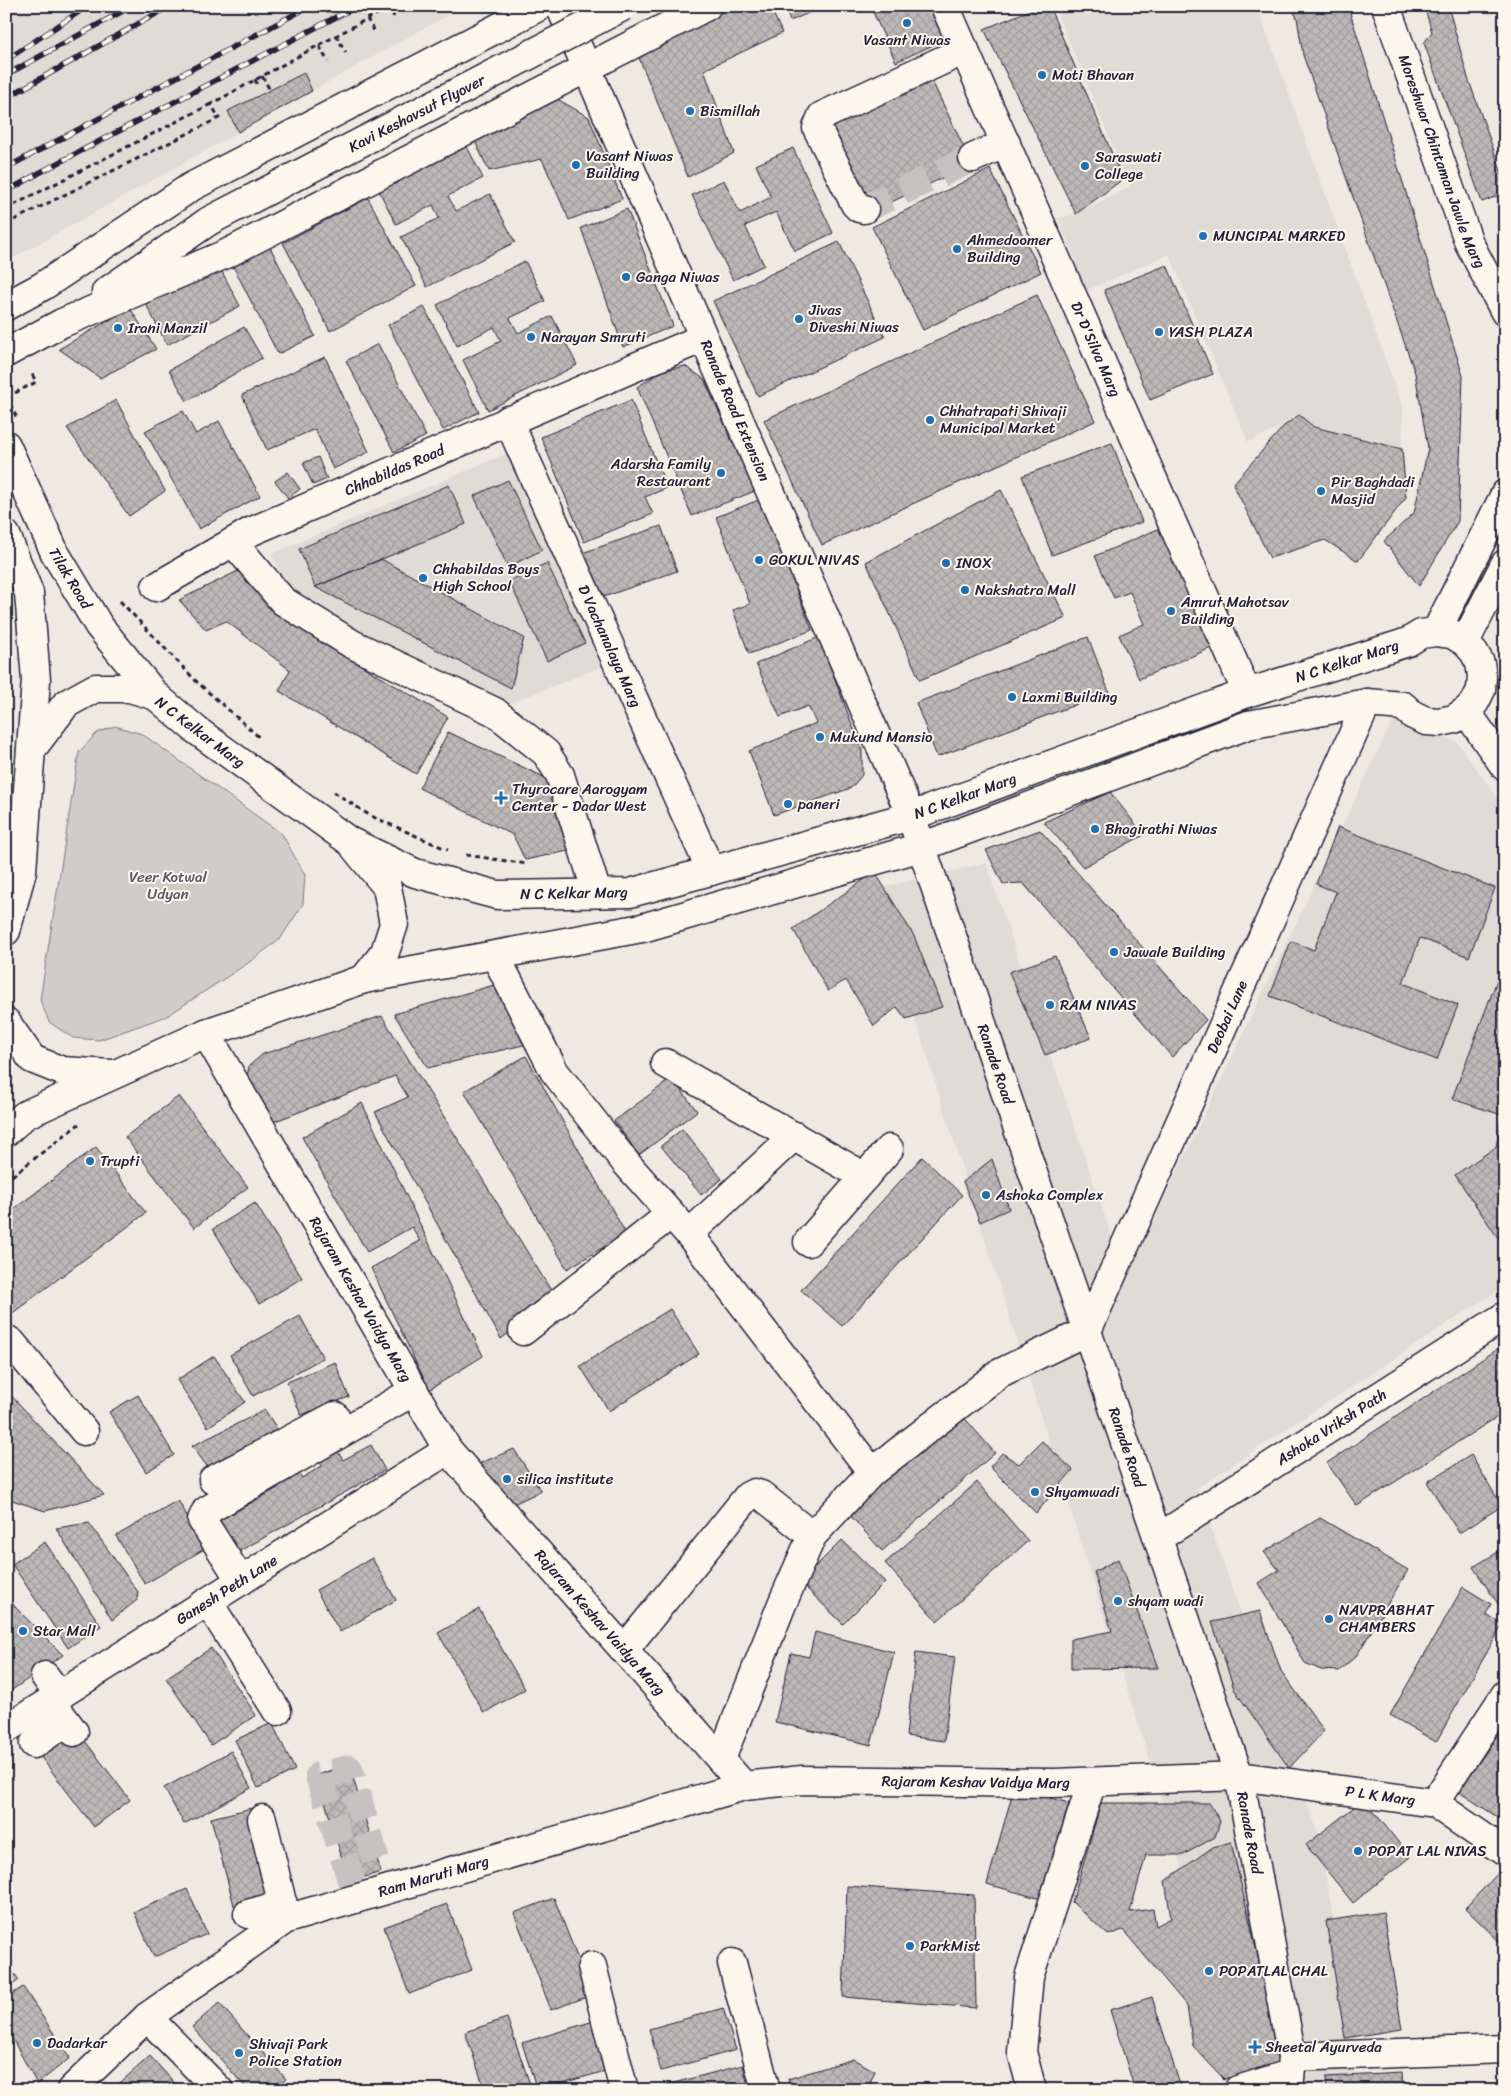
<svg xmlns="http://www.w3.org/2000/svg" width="1511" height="2096" viewBox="0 0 1511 2096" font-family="Sriracha,sans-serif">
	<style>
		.built { fill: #dfdbd5 }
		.green { fill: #d0cdc9; stroke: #797882 }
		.building { fill: url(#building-cross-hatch); stroke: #22223b }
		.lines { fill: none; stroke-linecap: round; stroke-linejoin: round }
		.minor-tunnel { stroke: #c5c2c1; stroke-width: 28; stroke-dasharray: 28 14; stroke-linecap: butt }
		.minor-casing { stroke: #22223b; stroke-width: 31 }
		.major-casing { stroke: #22223b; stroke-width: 31 }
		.path { stroke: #22223b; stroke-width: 3; stroke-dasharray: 5 4; stroke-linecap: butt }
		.minor { stroke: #fbf7ec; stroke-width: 28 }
		.major { stroke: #fbf7ec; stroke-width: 28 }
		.rail-casing { stroke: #22223b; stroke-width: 5.5 }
		.rail { stroke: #fbf7ec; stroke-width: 4; stroke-dasharray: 11; stroke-linecap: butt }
		.major-bridge-casing { stroke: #22223b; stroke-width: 31; stroke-linecap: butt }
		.path-bridge { stroke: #22223b; stroke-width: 3; stroke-dasharray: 5 4; stroke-linecap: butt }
		.major-bridge { stroke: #fbf7ec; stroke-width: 28 }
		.poi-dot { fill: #1f6fb2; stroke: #fbf7ec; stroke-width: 2 }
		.labels { text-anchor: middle; stroke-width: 4; stroke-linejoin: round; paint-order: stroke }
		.poi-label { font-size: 15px; fill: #22223b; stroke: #fbf7ec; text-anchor: start }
		.street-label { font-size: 15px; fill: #22223b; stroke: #fbf7ec }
		.park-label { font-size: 15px; fill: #565566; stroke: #fbf7ec }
	</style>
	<defs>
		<pattern id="building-cross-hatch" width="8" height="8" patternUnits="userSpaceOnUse" patternTransform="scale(1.25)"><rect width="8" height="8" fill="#bcb8b8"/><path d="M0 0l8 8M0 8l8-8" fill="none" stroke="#a19e9f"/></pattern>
	</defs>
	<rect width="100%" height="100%" fill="#eeeae2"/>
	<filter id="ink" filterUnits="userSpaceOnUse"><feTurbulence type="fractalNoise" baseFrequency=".02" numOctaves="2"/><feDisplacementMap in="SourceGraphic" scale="10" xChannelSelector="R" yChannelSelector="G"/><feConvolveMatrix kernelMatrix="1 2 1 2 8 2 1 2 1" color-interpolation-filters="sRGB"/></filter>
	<g filter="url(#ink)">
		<path class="built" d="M6 6H464L6 262Z
			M1054 6H1257L1403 408 1402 449 1314 427 1299 415 1284 426 1248 442 1169 254 1087 290 1058 218 1076 214 1130 187Z
			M510 452 601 667 500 707 295 602 271 554Z
			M1393 720 1457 742 1505 808V1286L1197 1488 1318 1833 1354 2034V2090H1229L1231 2033 1148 1755 874 889 986 863 1126 1279Z"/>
		<path class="green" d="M115 726 142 734 282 834 305 875 303 904 280 939 248 963 167 1016 99 1040 73 1038 49 1022 40 1000 79 752 97 733Z"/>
		<path class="building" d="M726 6H770L782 33 704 70 734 153 688 177 637 53Z
			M784 6H825L790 21Z
			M870 6H929L944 40 896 62Z
			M1040 6H1049L1123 179 1076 214 984 29Z
			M1291 6H1348L1463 376 1458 521 1419 586 1384 541 1414 513 1428 448 1415 373 1303 55 1297 18Z
			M1424 6H1448L1468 78 1505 182V193L1482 202 1424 43 1432 32Z
			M304 73 312 91 238 132 228 111Z
			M930 77 972 164 868 213 827 126Z
			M557 99 589 117 622 199 569 220 542 159 489 171 473 137Z
			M463 139 483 178 448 196 456 211 490 194 515 242 427 287 401 237 439 218 433 205 396 224 375 183Z
			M793 148 833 233 795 251 776 212 745 226 764 265 733 280 692 195 724 180 740 213 771 197 756 165Z
			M990 169 1041 272 923 330 872 227Z
			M368 198 416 286 330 331 283 243Z
			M627 209 673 326 623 347 581 228Z
			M839 242 885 337 758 396 713 301Z
			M270 247 315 336 278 354 233 266Z
			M525 261 545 301 510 318 518 333 552 316 577 365 488 410 463 360 501 341 494 327 457 346 437 305Z
			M1167 265 1213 374 1150 400 1104 290Z
			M219 266 240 306 167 345 146 304Z
			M1037 295 1095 421 822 545 764 420Z
			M424 307 479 412 443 430 388 325Z
			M130 308 156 349 100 378 59 349Z
			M244 327 262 358 187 401 169 370Z
			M378 344 426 436 394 452 346 361Z
			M325 357 369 452 333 469 315 429 267 450 242 395Z
			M685 366 704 379 755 491 692 516 637 387 662 371Z
			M116 400 165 491 129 516 67 428Z
			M631 400 667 488 645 497 653 514 584 542 541 437Z
			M183 411 196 434 219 421 260 496 199 529 145 431Z
			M1299 415 1314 427 1402 449 1406 497 1358 561 1325 540 1270 558 1233 484 1284 426Z
			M1112 443 1142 522 1052 555 1022 476Z
			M318 457 327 479 313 485 303 463Z
			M288 472 300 489 288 498 275 481Z
			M508 480 542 550 508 567 474 496Z
			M449 485 466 524 315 587 299 549Z
			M1001 490 1066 618 920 680 866 562Z
			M761 499 812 630 749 654 733 610 750 604 716 517Z
			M661 526 677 571 598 599 582 553Z
			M1165 526 1218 645 1139 679 1119 635 1144 624 1130 592 1114 598 1095 556Z
			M381 559 524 638 511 688 315 587Z
			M547 563 585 643 547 661 509 581Z
			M238 571 330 647 448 717 416 774 279 691 290 670 226 621 206 630 179 600Z
			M1505 621V662L1503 627Z
			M819 637 862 751V775L851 788 774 815 749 751 816 723 808 706 780 717 756 664Z
			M1088 637 1109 692 937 757 916 703Z
			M448 732 546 778 577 849 525 860 513 835 419 788Z
			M1110 792 1144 835 1083 867 1044 822Z
			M1338 827 1495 888 1469 957 1420 938 1403 983 1458 1005 1437 1060 1270 996 1291 941 1314 950 1336 892 1316 884Z
			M1040 830 1206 1020 1172 1057 1023 883 1003 884 986 850Z
			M875 872 914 936 942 1007 906 1019 897 1007 874 1026 846 980 828 991 793 929Z
			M1055 956 1091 1038 1045 1055 1009 972Z
			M1500 972 1505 974V1248L1455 1175 1496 1147 1502 1115 1452 1099Z
			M501 983 527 1044 428 1068 394 1014Z
			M382 1016 555 1297 501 1339 375 1112 408 1097 395 1076 270 1123 246 1083 249 1066 263 1054Z
			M526 1056 626 1234 567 1269 464 1091Z
			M672 1078 697 1111 639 1155 614 1121Z
			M179 1096 248 1187 194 1228 125 1137Z
			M362 1103 483 1356 429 1390 371 1268 420 1241 412 1227 367 1252 302 1137Z
			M682 1129 722 1179 701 1195 661 1146Z
			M96 1147 146 1213 6 1318V1215Z
			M922 1157 962 1195 842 1326 801 1290Z
			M992 1159 1009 1209 980 1222 963 1182Z
			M255 1203 302 1278 259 1304 213 1229Z
			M670 1309 699 1354 609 1411 580 1366Z
			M300 1316 323 1358 253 1396 230 1355Z
			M1505 1344V1412L1357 1506 1327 1463Z
			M214 1356 245 1402 208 1427 177 1380Z
			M335 1362 349 1397 301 1415 287 1382Z
			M6 1390 104 1495 45 1511 6 1498Z
			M138 1395 174 1455 146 1472 109 1412Z
			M265 1410 277 1429 209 1469 192 1446Z
			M961 1414 995 1453 882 1551 848 1513Z
			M1042 1441 1073 1470 1036 1513 990 1467 1002 1453 1019 1464Z
			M371 1445 385 1470 231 1556 213 1524 278 1488 274 1480 296 1468 302 1478 322 1466 318 1459 336 1449 343 1460Z
			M514 1449 541 1491 503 1509 471 1467Z
			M1471 1455 1502 1506 1459 1533 1427 1482Z
			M977 1482 1028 1541 937 1621 885 1563Z
			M178 1500 206 1548 145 1584 116 1536Z
			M6 1514 9 1515 6 1531Z
			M1320 1518 1408 1570 1357 1655 1339 1671 1321 1670 1305 1663 1259 1583 1279 1570 1264 1552Z
			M89 1523 138 1592 137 1600 112 1620 56 1528Z
			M842 1540 885 1582 843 1624 800 1582Z
			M45 1542 101 1626 68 1648 12 1564Z
			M1505 1548V1614L1473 1567Z
			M372 1558 396 1600 340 1632 316 1590Z
			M1118 1559 1158 1668 1071 1669V1639L1112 1631 1094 1572Z
			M1463 1587 1491 1604 1486 1614 1503 1624 1436 1742 1390 1715Z
			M6 1595 16 1608 63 1655 6 1694Z
			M479 1609 525 1689 484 1713 438 1633Z
			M1260 1611 1281 1671 1324 1731 1289 1768 1234 1689 1212 1622Z
			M815 1632 894 1652 871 1745 775 1722 791 1653 809 1657Z
			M211 1648 256 1715 211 1745 166 1678Z
			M916 1652 955 1657 944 1741 906 1736Z
			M272 1723 295 1770 258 1788 235 1740Z
			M1505 1724V1822L1459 1792Z
			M64 1732 79 1733 130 1800 94 1827 37 1752Z
			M231 1751 251 1788 184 1824 164 1788Z
			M349 1764 381 1872 349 1882 317 1775Z
			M1014 1788 1069 1803 1041 1899 987 1884Z
			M1364 1799 1410 1857 1353 1903 1306 1845Z
			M1101 1803H1209L1220 1821 1215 1837 1183 1855H1146L1130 1912 1153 1909 1156 1926 1171 1918 1165 1881 1213 1847 1231 1842 1283 2063 1224 2079 1193 2046 1187 2006 1123 1930 1108 1935 1072 1902Z
			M252 1808 276 1898 235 1909 211 1818Z
			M1503 1868 1505 1870V1947L1465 1908Z
			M847 1886 974 1895 976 2008 843 1997Z
			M187 1889 207 1934 154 1957 134 1912Z
			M554 1898 592 1995 551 2010 514 1913Z
			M447 1904 472 1970 409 1994 384 1927Z
			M1383 1912 1402 2029 1345 2038 1326 1921Z
			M6 1963 19 1980 6 1989Z
			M23 1987 70 2058 37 2084 6 2027V1998Z
			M1152 1997 1180 2085 1164 2090H1135L1110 2010Z
			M219 2003 286 2079 274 2090H248L192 2027Z
			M723 2008 736 2050 661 2071 649 2029Z
			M507 2018 532 2090H485L465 2032Z
			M597 2020 613 2069 537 2090 522 2043Z
			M150 2056 181 2090H112Z
			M853 2059 875 2071 867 2090H791L788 2079Z
			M743 2065 749 2090H667L666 2085Z
			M1402 2073 1403 2090H1327L1326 2077Z"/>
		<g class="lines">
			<path class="minor-tunnel" d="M864 209 973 158
				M352 1883 319 1776 349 1769 380 1874"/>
			<g class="minor-casing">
				<g id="minor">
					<path id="s1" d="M560 6 911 816 1239 1776 1292 2057 1289 2090"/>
					<path id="s2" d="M945 6 1247 693"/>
					<path d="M973 158 1006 143"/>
					<path d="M864 209 859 208 855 204 817 128 822 116 965 50"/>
					<path id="s3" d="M508 420 711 871"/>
					<path d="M233 542 283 601 352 644 495 712 546 753 560 775 597 893"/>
					<path id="s4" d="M156 587 250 532 703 338"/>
					<path d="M495 955 554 1071 626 1163 689 1234 872 1472"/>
					<path id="s5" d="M206 1033 448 1450 744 1786 802 1780 1054 1783 1239 1776 1434 1803 1505 1852"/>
					<path d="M665 1063 865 1177"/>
					<path d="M689 1234 794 1136"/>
					<path d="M808 1242 889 1149"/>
					<path d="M523 1331 671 1214"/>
					<path d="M6 1339 12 1343 84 1431"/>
					<path d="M213 1480 335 1416"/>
					<path id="s6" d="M1158 1538 1505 1316"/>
					<path d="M241 1581 202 1520 206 1511 414 1391"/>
					<path d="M208 1602 277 1711"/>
					<path d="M624 1650 748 1496 754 1493 761 1495 812 1536"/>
					<path d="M45 1676 59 1695"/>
					<path d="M51 1701 74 1732"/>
					<path id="s7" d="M6 1729 448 1450"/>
					<path d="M34 1744 66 1722"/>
					<path id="s8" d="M721 1759 782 1604 812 1536 872 1472 1000 1373 1087 1331 1367 703"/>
					<path d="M1434 1803 1505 1695"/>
					<path d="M262 1819 286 1919"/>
					<path d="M248 1914 283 1904"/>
					<path d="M732 1963 766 2090"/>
					<path d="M592 1966 624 2090"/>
					<path d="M147 2017 219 2090"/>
					<path d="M1292 2057 1505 2049"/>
					<path id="s9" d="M71 2090 147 2017 286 1919 744 1786"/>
					<path d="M1032 2090 1022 2052 1029 1977 1092 1782"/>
					<path d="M1238 2090 1290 2074"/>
				</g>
			</g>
			<g class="major-casing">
				<g id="major">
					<path id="s10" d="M1386 6 1469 243 1505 312"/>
					<path d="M106 292 209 221"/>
					<path d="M6 306 43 286 191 187 540 6"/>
					<path d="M6 353 62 323 226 254 707 6"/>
					<path id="s11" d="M6 445 55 553 99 626 156 696"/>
					<path d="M6 535 29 593 36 680 22 871 6 931"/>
					<path d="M1436 632 1505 494"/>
					<path d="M1465 642 1505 564"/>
					<path d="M1466 711 1505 767"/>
					<path d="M355 848 387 887 394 924 385 952 364 979"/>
					<path d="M6 1022 32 1059 62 1071 111 1074"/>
					<path d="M6 1132 25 1115 206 1033 364 979 642 928 921 847 1248 725 1367 703 1403 706 1413 715 1426 721 1440 722 1454 719 1466 711 1475 702 1481 690 1482 676 1480 663 1474 652 1465 642 1452 634 1436 632 1421 634 1408 642 1247 693 911 816 630 893 497 895 415 873 349 841 196 730 156 696 130 688H95L66 704 31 750"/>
				</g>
			</g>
			<path class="path" d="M367 19 394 6
				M336 35 346 53
				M319 45 367 19 374 31
				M262 76 270 90
				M255 79 258 87
				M6 209 211 104
				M6 224 219 118 211 104 319 45 328 62
				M6 396 17 418
				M7 397 36 382 31 372
				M120 601 197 682 260 738
				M334 792 369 815 448 850
				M466 855 527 864
				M6 1171 12 1176 6 1180
				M12 1176 79 1124"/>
			<use href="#minor" class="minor"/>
			<use href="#major" class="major"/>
			<g class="rail-casing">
				<path id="rail" d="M6 60 88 6
					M6 75 132 6
					M6 98 170 6
					M6 168 310 6
					M6 192 39 173 357 6"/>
			</g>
			<use href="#rail" class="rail"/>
			<g class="major-bridge-casing">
				<g id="major-bridge">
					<path id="s12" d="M209 221 624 6"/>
				</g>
			</g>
			<path class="path-bridge" d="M389 6 394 17"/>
			<use href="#major-bridge" class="major-bridge"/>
		</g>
	</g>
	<g class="poi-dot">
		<circle cx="907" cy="23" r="5"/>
		<circle cx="1042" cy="75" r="5"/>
		<circle cx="690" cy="111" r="5"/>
		<circle cx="576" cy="165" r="5"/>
		<circle cx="1085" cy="166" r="5"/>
		<circle cx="1203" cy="236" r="5"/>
		<circle cx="957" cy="249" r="5"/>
		<circle cx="626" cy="277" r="5"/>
		<circle cx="799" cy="319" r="5"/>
		<circle cx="118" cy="328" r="5"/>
		<circle cx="1159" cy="332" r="5"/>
		<circle cx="531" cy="337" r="5"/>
		<circle cx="930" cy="420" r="5"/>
		<circle cx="721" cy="473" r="5"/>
		<circle cx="1321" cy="491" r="5"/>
		<circle cx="759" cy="560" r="5"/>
		<circle cx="946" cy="563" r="5"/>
		<circle cx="423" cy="578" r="5"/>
		<circle cx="965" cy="590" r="5"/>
		<circle cx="1171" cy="611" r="5"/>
		<circle cx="1012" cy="697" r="5"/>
		<circle cx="820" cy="737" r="5"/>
		<path d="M498.5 790.5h5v5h5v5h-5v5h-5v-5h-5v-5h5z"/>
		<circle cx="788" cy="804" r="5"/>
		<circle cx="1095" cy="829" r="5"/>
		<circle cx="1114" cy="952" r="5"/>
		<circle cx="1050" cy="1005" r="5"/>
		<circle cx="90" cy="1161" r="5"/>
		<circle cx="986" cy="1195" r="5"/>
		<circle cx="507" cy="1479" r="5"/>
		<circle cx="1035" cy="1492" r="5"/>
		<circle cx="1118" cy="1601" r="5"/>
		<circle cx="1329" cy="1619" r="5"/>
		<circle cx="23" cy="1631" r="5"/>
		<circle cx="1358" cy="1851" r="5"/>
		<circle cx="910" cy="1946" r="5"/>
		<circle cx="1209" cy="1971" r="5"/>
		<circle cx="37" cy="2043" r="5"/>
		<path d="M1252.5 2039.5h5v5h5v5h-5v5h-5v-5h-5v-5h5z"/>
		<circle cx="239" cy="2053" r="5"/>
	</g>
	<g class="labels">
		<g class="poi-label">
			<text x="907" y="45" text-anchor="middle">Vasant Niwas</text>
			<text x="1052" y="80">Moti Bhavan</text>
			<text x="700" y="116">Bismillah</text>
			<text x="586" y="161">Vasant Niwas<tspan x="586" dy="17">Building</tspan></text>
			<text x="1095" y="162">Saraswati<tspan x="1095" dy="17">College</tspan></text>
			<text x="1213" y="241">MUNCIPAL MARKED</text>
			<text x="967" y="245">Ahmedoomer<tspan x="967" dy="17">Building</tspan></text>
			<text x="636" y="282">Ganga Niwas</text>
			<text x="809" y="315">Jivas<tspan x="809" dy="17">Diveshi Niwas</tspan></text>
			<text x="128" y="333">Irani Manzil</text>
			<text x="1169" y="337">YASH PLAZA</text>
			<text x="541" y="342">Narayan Smruti</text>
			<text x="940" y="416">Chhatrapati Shivaji<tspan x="940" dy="17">Municipal Market</tspan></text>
			<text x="711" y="469" text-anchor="end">Adarsha Family<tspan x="711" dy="17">Restaurant</tspan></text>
			<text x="1331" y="487">Pir Baghdadi<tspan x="1331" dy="17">Masjid</tspan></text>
			<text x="769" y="565">GOKUL NIVAS</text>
			<text x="956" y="568">INOX</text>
			<text x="433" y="574">Chhabildas Boys<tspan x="433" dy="17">High School</tspan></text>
			<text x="975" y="595">Nakshatra Mall</text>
			<text x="1181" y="607">Amrut Mahotsav<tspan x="1181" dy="17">Building</tspan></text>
			<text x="1022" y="702">Laxmi Building</text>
			<text x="830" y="742">Mukund Mansio</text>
			<text x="512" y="794">Thyrocare Aarogyam<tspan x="512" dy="17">Center - Dadar West</tspan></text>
			<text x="798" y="809">paneri</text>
			<text x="1105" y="834">Bhagirathi Niwas</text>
			<text x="1124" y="957">Jawale Building</text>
			<text x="1060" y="1010">RAM NIVAS</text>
			<text x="100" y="1166">Trupti</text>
			<text x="996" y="1200">Ashoka Complex</text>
			<text x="517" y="1484">silica institute</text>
			<text x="1045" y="1497">Shyamwadi</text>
			<text x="1128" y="1606">shyam wadi</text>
			<text x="1339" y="1615">NAVPRABHAT<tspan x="1339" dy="17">CHAMBERS</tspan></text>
			<text x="33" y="1636">Star Mall</text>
			<text x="1368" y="1856">POPAT LAL NIVAS</text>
			<text x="920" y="1951">ParkMist</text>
			<text x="1219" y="1976">POPATLAL CHAL</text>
			<text x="47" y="2048">Dadarkar</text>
			<text x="249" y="2049">Shivaji Park<tspan x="249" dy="17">Police Station</tspan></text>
			<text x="1265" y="2052">Sheetal Ayurveda</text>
		</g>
		<g class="street-label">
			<text dy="5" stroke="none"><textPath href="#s12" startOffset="234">Kavi Keshavsut Flyover</textPath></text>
			<text dy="5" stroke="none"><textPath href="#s10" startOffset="165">Moreshwar Chintaman Jawle Marg</textPath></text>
			<text dy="5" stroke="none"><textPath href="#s2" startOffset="375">Dr D'Silva Marg</textPath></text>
			<text dy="5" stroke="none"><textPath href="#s1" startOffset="441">Ranade Road Extension</textPath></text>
			<text dy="5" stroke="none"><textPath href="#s4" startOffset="266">Chhabildas Road</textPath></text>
			<text dy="5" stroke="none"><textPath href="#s11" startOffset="148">Tilak Road</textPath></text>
			<text dy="5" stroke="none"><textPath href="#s3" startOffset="248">D Vachanalaya Marg</textPath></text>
			<text transform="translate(1347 661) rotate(-18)" y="5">N C Kelkar Marg</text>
			<text transform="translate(200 732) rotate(37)" y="5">N C Kelkar Marg</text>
			<text transform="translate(965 796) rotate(-20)" y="5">N C Kelkar Marg</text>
			<text transform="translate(574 893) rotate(-1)" y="5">N C Kelkar Marg</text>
			<text dy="5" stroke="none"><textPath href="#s8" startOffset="931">Deobai Lane</textPath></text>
			<text dy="5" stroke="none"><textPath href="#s1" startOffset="1145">Ranade Road</textPath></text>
			<text dy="5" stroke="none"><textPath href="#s5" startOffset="308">Rajaram Keshav Vaidya Marg</textPath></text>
			<text dy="5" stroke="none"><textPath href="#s6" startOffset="206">Ashoka Vriksh Path</textPath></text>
			<text dy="5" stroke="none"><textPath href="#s1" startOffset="1550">Ranade Road</textPath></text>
			<text dy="5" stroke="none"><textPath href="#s7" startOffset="261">Ganesh Peth Lane</textPath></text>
			<text dy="5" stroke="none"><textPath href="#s5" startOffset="712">Rajaram Keshav Vaidya Marg</textPath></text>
			<text dy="5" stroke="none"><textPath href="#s5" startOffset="1162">Rajaram Keshav Vaidya Marg</textPath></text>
			<text dy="5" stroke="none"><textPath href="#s5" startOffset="1568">P L K Marg</textPath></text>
			<text dy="5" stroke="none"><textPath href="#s1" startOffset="1955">Ranade Road</textPath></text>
			<text dy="5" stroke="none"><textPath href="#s9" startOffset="429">Ram Maruti Marg</textPath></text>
		</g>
		<g class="park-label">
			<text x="168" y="882">Veer Kotwal<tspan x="168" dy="17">Udyan</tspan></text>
		</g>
	</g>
	<rect width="1511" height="2096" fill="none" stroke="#fbf7ec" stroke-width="25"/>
	<rect x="12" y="12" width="1486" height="2071" fill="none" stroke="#22223b" stroke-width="2" filter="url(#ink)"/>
</svg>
